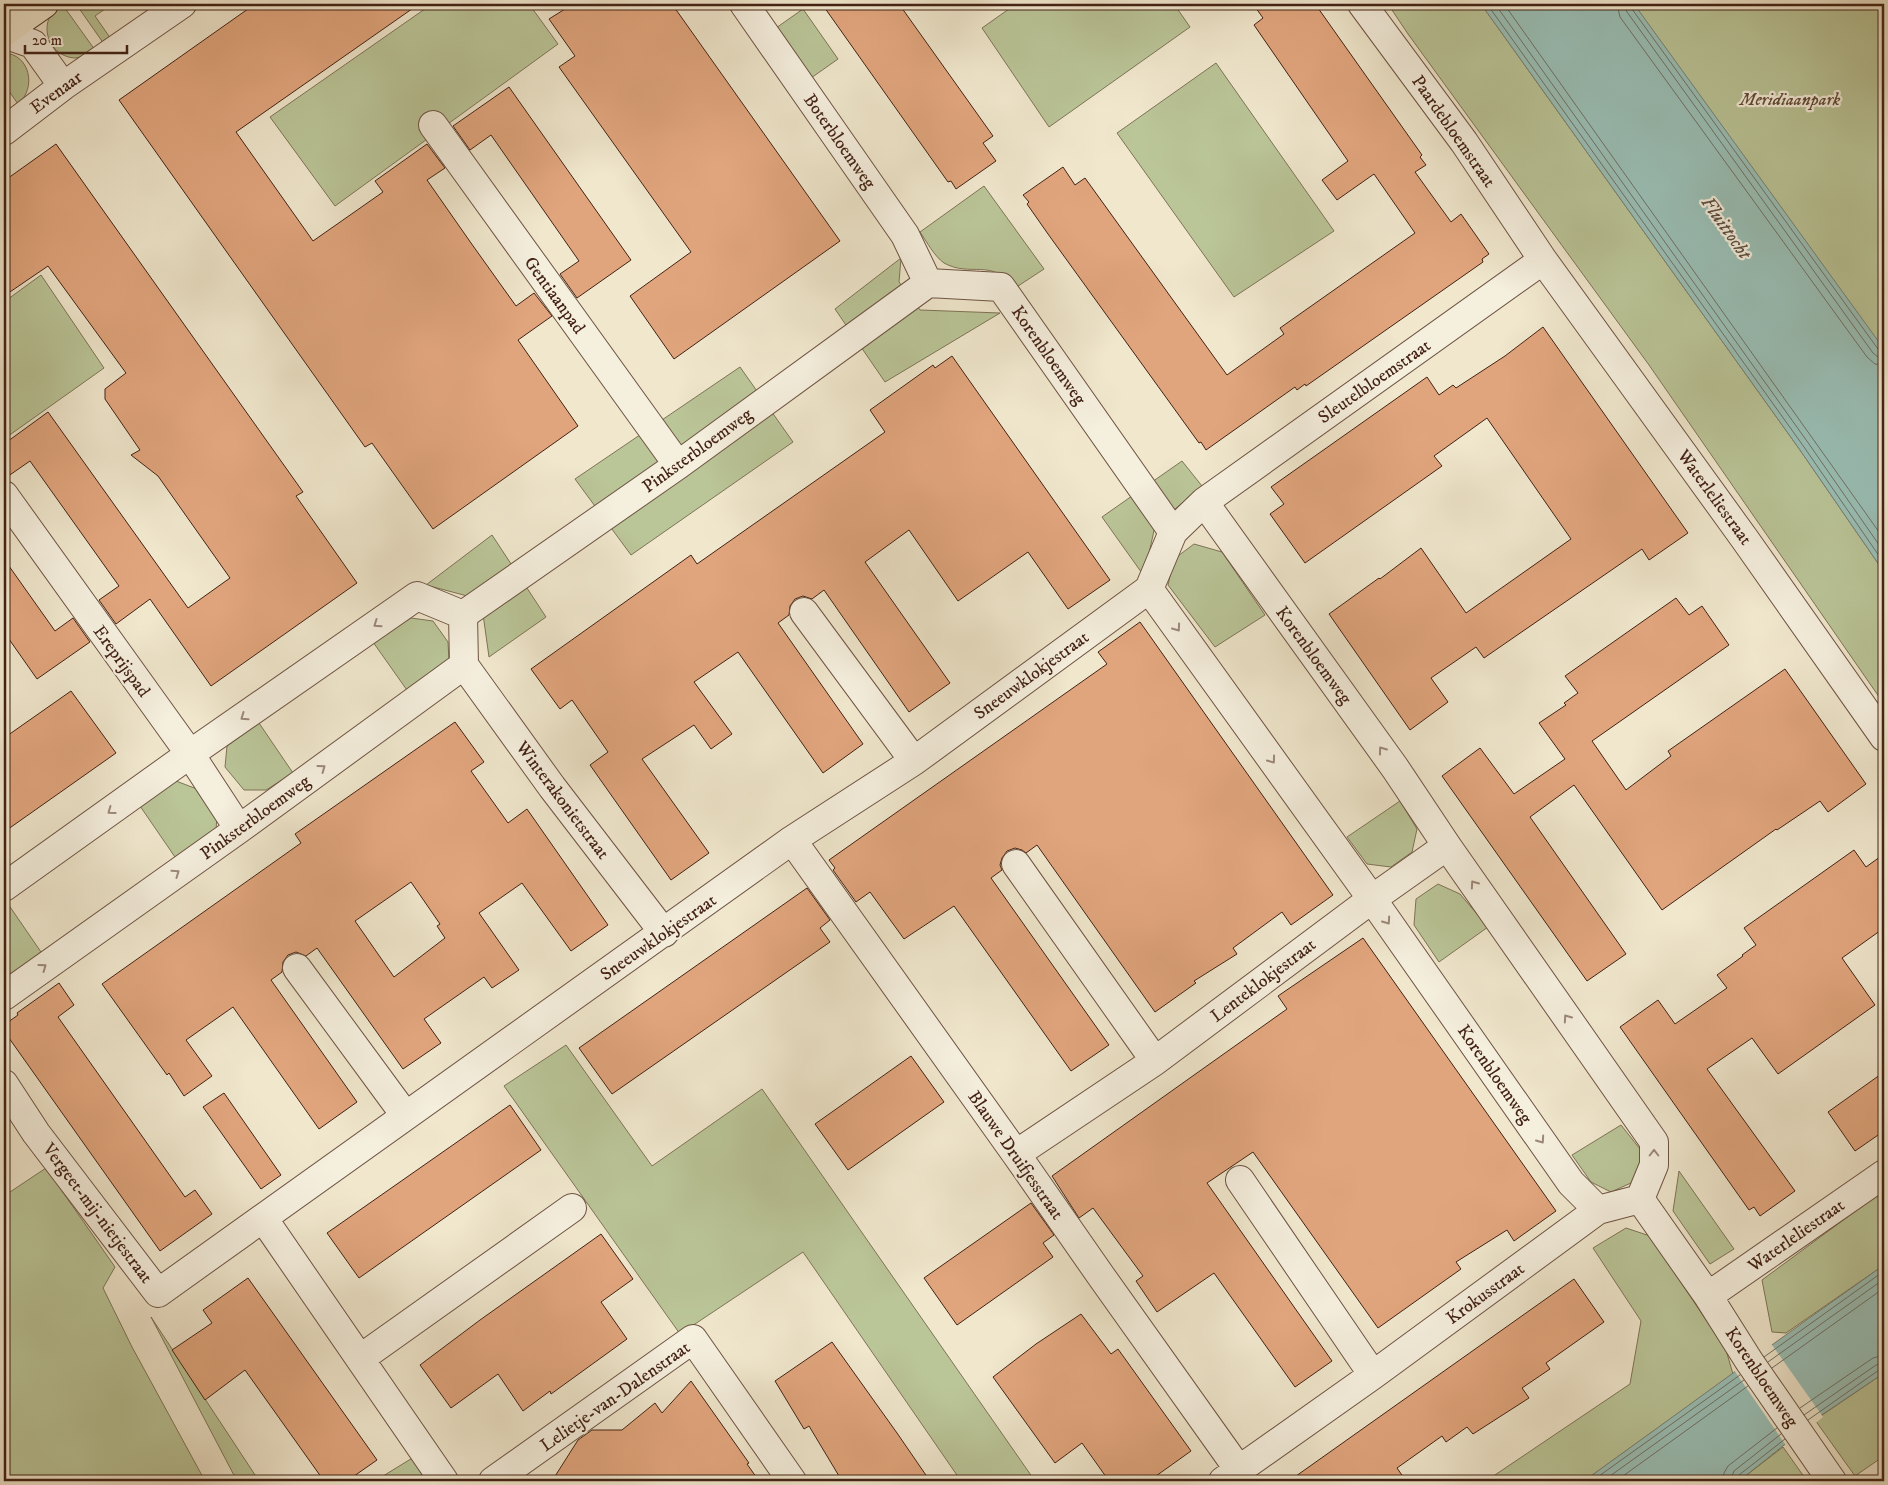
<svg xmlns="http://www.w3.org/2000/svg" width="1888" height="1485" viewBox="0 0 1888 1485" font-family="'IM FELL DW Pica',serif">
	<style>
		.green { fill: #bac598; stroke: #7e7456 }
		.water { fill: #9ac0b7; stroke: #778176 }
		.pier { fill: #f0e7cd }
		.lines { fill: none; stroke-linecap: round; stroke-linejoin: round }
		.shore { stroke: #6e7166; stroke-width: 1 }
		.building { fill: #e1a57d; stroke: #432215; fill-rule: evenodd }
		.minor-casing { stroke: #6e5343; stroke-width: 30 }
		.major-casing { stroke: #432215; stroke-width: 30 }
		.minor { stroke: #f5efde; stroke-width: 28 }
		.major { stroke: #f0e7cd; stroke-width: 28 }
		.oneway { stroke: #9c887a }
		.labels { text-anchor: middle; stroke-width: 4.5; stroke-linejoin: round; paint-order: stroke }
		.street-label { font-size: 18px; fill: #432215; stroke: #f5efde }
		.park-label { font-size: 18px; font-style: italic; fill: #614b36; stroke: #f5efde }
		.water-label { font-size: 19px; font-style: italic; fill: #5d5146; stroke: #f5efde }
	</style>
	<rect width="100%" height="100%" fill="#f0e7cd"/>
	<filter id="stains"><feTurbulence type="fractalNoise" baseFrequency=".004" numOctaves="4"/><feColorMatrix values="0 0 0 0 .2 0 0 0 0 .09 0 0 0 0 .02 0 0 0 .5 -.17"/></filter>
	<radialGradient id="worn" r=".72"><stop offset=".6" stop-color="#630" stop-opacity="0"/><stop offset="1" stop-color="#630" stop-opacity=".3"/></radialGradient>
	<path class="green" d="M62 4 95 50C89 53 83 57 76 58 49 58 34 21 62 4Z
		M76 4H112L95 16 111 39 104 44Z
		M432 4H529L558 44 335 206 270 117Z
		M1016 4H1174L1190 27 1049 127 982 28Z
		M1388 4H1481L1800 450 1884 572V704L1649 365 1408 34Z
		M1607 4H1884V392Z
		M803 9 838 59 811 78 776 28Z
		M4 53C30 54 37 88 18 104L4 84Z
		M1216 63 1334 231 1234 297 1117 133Z
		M984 186 1044 269 1015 288C991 257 971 278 944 263 934 256 927 242 920 232Z
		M901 258 899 282 920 310 1000 313 885 382 835 309Z
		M41 275 104 368 4 439V302Z
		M740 367 793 442 631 555 575 479Z
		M1182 461 1202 486 1155 526 1144 576 1102 517Z
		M492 535 546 617 489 657 483 614 471 597 426 585Z
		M1194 544 1222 552 1265 615 1215 647 1168 585 1174 559Z
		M411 618 433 621 448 642 449 662 409 693 373 642Z
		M259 723 293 773 266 790H244L225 767 227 746Z
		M176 781 197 789 217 813 216 832 177 860 140 806Z
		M1400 801 1417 829 1412 852 1391 867 1367 864 1347 837Z
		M1438 884 1460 894 1488 927 1439 962 1414 925 1416 899Z
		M6 901 41 952 4 981V903Z
		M566 1045 652 1166 762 1089 1035 1481H961L803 1252 680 1334 504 1086Z
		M1621 1125 1640 1149 1642 1178 1611 1192 1591 1182 1572 1155Z
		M46 1168 115 1267 103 1288 132 1347 205 1481H4V1196Z
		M1679 1171 1734 1249 1710 1264 1673 1211Z
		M1884 1190V1265L1786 1333 1772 1332 1762 1280Z
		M1626 1228 1650 1236 1726 1350 1733 1374 1584 1481H1486L1630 1384 1641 1321 1593 1248Z
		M151 1317 259 1481H237Z
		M1884 1373V1456L1855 1476 1815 1420Z
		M1783 1447 1807 1481H1739Z
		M414 1457 430 1481H375Z"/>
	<path class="water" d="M1481 4H1634L1884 349V572L1800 450Z
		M1884 1265V1373L1823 1414 1739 1481H1584C1684 1409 1783 1336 1884 1265Z"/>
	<path class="pier" d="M1770 1342 1823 1417 1787 1447 1734 1370Z"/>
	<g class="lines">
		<path class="shore" d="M1487 4 1804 447 1884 563
			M1495 4 1809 444 1884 552
			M1504 4 1884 539
			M1617 4 1620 17 1867 357 1875 364 1884 365
			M1624 4 1627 12 1873 353 1878 357 1884 358
			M1631 4 1632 9 1878 349 1884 351
			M1764 1357 1884 1271
			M1768 1362 1884 1279
			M1772 1368 1884 1288
			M1800 1408 1873 1358 1884 1355
			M1804 1415 1876 1365 1884 1363
			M1808 1420 1879 1370 1884 1369
			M1592 1481 1740 1375
			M1603 1481 1744 1380
			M1616 1481 1748 1386
			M1723 1481 1724 1473 1728 1466 1777 1428
			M1730 1481 1734 1471 1781 1434
			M1737 1481 1739 1475 1785 1439"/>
	</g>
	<path class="building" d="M255 4H419L236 132 313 241 383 192 375 181 427 144 445 168 427 180 471 243 516 306 534 293 552 316 518 340 578 426 433 529 372 443 365 447 119 100Z
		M573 4H672L840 241 674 359 630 296 691 252 559 67 575 56 549 19Z
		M822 4H899L993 136 983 143 996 161 956 189 951 181 948 182Z
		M1253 4H1314L1318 8 1422 155 1420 157 1426 165 1415 172 1451 222 1461 214 1489 254 1482 259 1483 262 1306 386 1305 384 1297 390 1295 387 1206 450 1201 442 1199 443 1048 234 1027 204 1029 202 1023 195 1063 167 1075 185 1085 178 1227 375 1284 334 1280 328 1415 233 1374 174 1337 200 1322 180 1348 161 1254 25 1263 18Z
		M509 87 631 260 577 298 560 274 579 261 491 135 470 150 453 126Z
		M56 144 303 492 296 496 357 583 211 686 150 599 116 624 99 600 119 586 30 461 4 479V444L48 412 188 608 230 578 158 476 131 455 140 450 105 399V389L126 373 48 266 4 296V181Z
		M1543 327 1688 533 1649 560 1642 549 1484 658 1476 647 1431 678 1448 702 1410 730 1329 614 1379 578 1380 579 1421 548 1466 613 1571 539 1487 418 1434 456 1442 466 1305 563 1270 514 1284 504 1271 487 1427 377 1439 395 1453 385 1456 388 1505 356Z
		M952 356 1110 580 1068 609 1028 552 958 601 909 530 865 562 950 683 909 712 824 590 812 599 803 596 795 599 790 606 789 615 778 623 863 744 823 773 738 652 694 682 732 734 711 749 694 725 642 759 709 853 671 880 590 765 608 752 572 700 560 709 531 669 691 555 697 564 885 432 870 410 933 365 935 368Z
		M4 559 55 631 73 618 90 642 37 679 4 632Z
		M1676 598 1689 615 1702 606 1729 645 1592 741 1626 790 1671 756 1668 751 1785 669 1866 784 1828 812 1820 801 1777 830 1776 829 1662 910 1574 785 1530 817 1626 954 1587 981 1442 776 1480 748 1514 794 1565 759 1539 723 1566 705 1564 703 1578 693 1565 676Z
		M1140 622 1333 895 1291 925 1282 912 1233 948 1237 954 1194 981 1196 983 1155 1012 1037 845 1026 853 1022 850 1015 848 1007 851 1002 858 1000 865 1002 870 991 878 1109 1045 1071 1071 954 906 904 939 870 892 856 902 833 870 835 868 829 860 1107 664 1098 652Z
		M71 691 116 753 4 832V738Z
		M455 722 484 762 471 771 508 823 527 809 608 925 571 951 522 883 479 913 519 970 492 988 484 977 424 1019 441 1043 403 1069 317 948 306 956 296 952 288 955 283 962 282 972 271 980 357 1102 319 1129 233 1007 186 1040 212 1076 184 1096 169 1073 167 1075 102 984 301 843 295 834ZM411 882 440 924 437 926 445 938 394 977 355 921Z
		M1854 850 1866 867 1884 854V928L1842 958 1875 1005 1778 1074 1752 1038 1707 1069 1795 1191 1760 1216 1754 1207 1749 1210 1620 1027 1658 1000 1675 1024 1727 988 1717 975 1743 956 1742 955 1756 945 1744 928Z
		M807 888 830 920 820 928 830 942 612 1094 579 1048Z
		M1363 938 1556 1211 1514 1241 1507 1230 1456 1262 1461 1269 1378 1328 1253 1152 1207 1183 1332 1361 1295 1387 1214 1273 1157 1312 1136 1281 1143 1276 1093 1208 1079 1218 1052 1176 1287 1009 1278 996Z
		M59 983 74 1005 58 1017 185 1197 195 1190 212 1214 160 1251 4 1031V1025L18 1015 17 1013Z
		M911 1056 944 1102 848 1170 815 1124Z
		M1884 1072V1131L1855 1151 1828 1112Z
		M224 1093 281 1175 261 1189 203 1107Z
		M510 1105 541 1150 359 1278 327 1233Z
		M1031 1203 1054 1235 1043 1243 1053 1257 957 1325 924 1278Z
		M601 1234 633 1279 601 1302 627 1339 551 1394 550 1391 523 1411 498 1374 451 1408 420 1365 480 1320Z
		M248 1278 377 1460 347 1481H324L245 1370 205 1400 172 1350 212 1323 203 1310Z
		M1574 1279 1604 1322 1546 1363 1550 1369 1522 1388 1529 1398 1473 1434 1467 1427 1446 1442 1442 1436 1397 1468 1406 1481H1289Z
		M1081 1314 1111 1354 1118 1349 1191 1451 1149 1481H1109L1082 1443 1055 1463 993 1377 1036 1344Z
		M832 1342 897 1433 930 1481H842L809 1426 804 1429 775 1381Z
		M691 1381 749 1463 747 1464 759 1481H552L578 1440 592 1430H622L655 1403 662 1413Z"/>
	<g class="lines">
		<g class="minor-casing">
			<path id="minor" d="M744 4 905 235 928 283
				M1362 4 1464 142 1543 260 1744 538 1884 737
				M4 34 33 44 63 86
				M433 125 678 465
				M4 131 63 86 182 4
				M928 283 1001 287 1173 532
				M4 495 190 754 239 829
				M1204 502 1395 768 1447 846 1654 1142V1165L1640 1199
				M1149 589 1372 899 1571 1183 1598 1210
				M1149 589 1173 532 1204 502 1543 260
				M804 612 914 761
				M463 615 678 465 928 283
				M464 665 552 787 664 933
				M792 840 1016 1154 1101 1276 1239 1470
				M1016 864 1155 1061
				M4 887 190 754 417 596 463 615 464 665
				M297 968 405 1115
				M4 996 239 829 464 665
				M4 1084 36 1133 158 1293 792 840 914 761 1149 589
				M1016 1154 1155 1061 1372 899 1447 846
				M1240 1180 1373 1375
				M1640 1199 1708 1296 1749 1361 1832 1481
				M263 1218 444 1481
				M1708 1296 1884 1174
				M361 1358 572 1208
				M493 1481 693 1339 792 1481
				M1223 1481 1373 1375 1598 1210 1640 1199"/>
		</g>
		<g class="major-casing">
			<path id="major" d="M4 32 44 4"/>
		</g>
		<use href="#minor" class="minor"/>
		<use href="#major" class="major"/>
	</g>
	<defs><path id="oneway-chevron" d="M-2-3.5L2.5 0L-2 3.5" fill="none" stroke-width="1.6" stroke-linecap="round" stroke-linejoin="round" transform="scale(1.25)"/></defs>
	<g class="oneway">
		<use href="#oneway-chevron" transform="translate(377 624) rotate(145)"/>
		<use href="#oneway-chevron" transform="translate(1177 628) rotate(54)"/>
		<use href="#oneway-chevron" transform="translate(244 717) rotate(145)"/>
		<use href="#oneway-chevron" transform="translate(1382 750) rotate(-126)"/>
		<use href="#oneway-chevron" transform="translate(1272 760) rotate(54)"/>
		<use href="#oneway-chevron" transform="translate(322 768) rotate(-36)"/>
		<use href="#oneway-chevron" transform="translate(111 811) rotate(144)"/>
		<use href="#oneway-chevron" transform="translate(176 873) rotate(-35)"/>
		<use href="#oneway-chevron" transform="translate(1474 884) rotate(-125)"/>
		<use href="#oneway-chevron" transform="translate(1387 921) rotate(55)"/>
		<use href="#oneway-chevron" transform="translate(43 967) rotate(-36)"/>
		<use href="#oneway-chevron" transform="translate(1567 1018) rotate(-125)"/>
		<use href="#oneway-chevron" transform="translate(1541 1140) rotate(55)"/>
		<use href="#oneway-chevron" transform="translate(1654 1153) rotate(-90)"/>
	</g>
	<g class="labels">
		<g class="street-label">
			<text transform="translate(56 92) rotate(-36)" y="6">Evenaar</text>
			<text transform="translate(1454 131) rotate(55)" y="6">Paardebloemstraat</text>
			<text transform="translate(840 141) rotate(55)" y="6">Boterbloemweg</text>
			<text transform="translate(555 295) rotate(54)" y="6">Gentiaanpad</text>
			<text transform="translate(1049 355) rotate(55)" y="6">Korenbloemweg</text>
			<text transform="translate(1374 381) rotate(-35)" y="6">Sleutelbloemstraat</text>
			<text transform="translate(697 450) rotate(-36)" y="6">Pinksterbloemweg</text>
			<text transform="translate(1715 497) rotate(54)" y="6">Waterleliestraat</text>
			<text transform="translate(1314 655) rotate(54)" y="6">Korenbloemweg</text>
			<text transform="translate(122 661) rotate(54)" y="6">Ereprijspad</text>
			<text transform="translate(1031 675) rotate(-36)" y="6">Sneeuwklokjestraat</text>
			<text transform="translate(563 800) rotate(53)" y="6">Winterakonietstraat</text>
			<text transform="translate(255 817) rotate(-36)" y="6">Pinksterbloemweg</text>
			<text transform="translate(658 937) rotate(-35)" y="6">Sneeuwklokjestraat</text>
			<text transform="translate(1263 980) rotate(-37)" y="6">Lenteklokjestraat</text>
			<text transform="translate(1495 1074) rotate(55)" y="6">Korenbloemweg</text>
			<text transform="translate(1016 1155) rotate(55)" y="6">Blauwe Druifjesstraat</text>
			<text transform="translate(98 1213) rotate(53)" y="6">Vergeet-mij-nietjestraat</text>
			<text transform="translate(1796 1235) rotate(-35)" y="6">Waterleliestraat</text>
			<text transform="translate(1485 1293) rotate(-36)" y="6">Krokusstraat</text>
			<text transform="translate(1762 1377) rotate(56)" y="6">Korenbloemweg</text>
			<text transform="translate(615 1396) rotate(-35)" y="6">Lelietje-van-Dalenstraat</text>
		</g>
		<g class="park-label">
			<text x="1790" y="105">Meridiaanpark</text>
		</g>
		<g class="water-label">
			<text transform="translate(1727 227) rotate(55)" y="7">Fluittocht</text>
		</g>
	</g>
	<rect width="1888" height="1485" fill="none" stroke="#f0e7cd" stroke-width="20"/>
	<rect x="5" y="5" width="1878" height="1475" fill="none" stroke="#432215" stroke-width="2.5"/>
	<rect x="10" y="10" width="1868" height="1465" fill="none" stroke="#432215"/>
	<path d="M25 45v8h102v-8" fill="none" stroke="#432215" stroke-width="2.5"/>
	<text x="32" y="45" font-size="15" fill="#432215" stroke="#f5efde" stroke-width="4" paint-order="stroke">20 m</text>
	<rect width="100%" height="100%" filter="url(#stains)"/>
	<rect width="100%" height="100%" fill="url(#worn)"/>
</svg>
